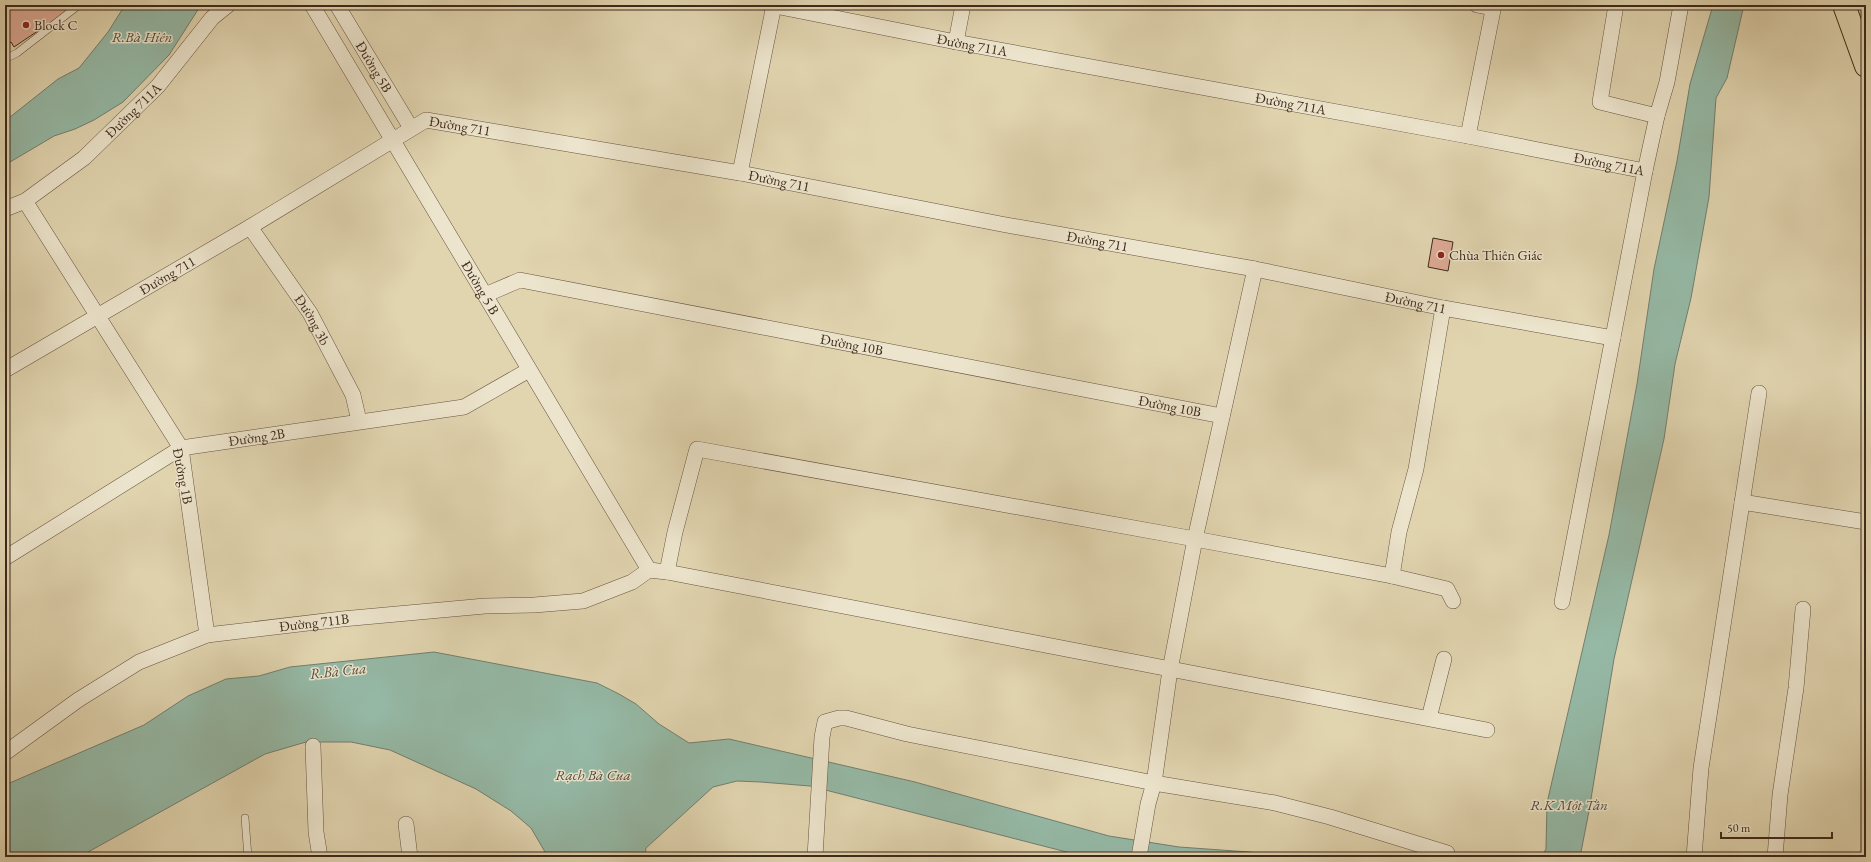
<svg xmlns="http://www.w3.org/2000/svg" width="1871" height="862" viewBox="0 0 1871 862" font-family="'EB Garamond',serif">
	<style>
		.water { fill: #95b9a6; stroke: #727f6e }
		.building { fill: #deab97; stroke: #3e291a }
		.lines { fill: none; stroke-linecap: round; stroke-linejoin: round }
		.lane-casing { stroke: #675440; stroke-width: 8 }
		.street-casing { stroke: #675440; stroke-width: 16 }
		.highway-casing { stroke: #3e291a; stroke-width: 24 }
		.lane { stroke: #ece4cc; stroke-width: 7 }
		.street { stroke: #ece4cc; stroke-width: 15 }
		.highway { stroke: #e1d5b0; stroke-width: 22 }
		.poi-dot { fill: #8f2418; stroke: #ece4cc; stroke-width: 1.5 }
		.labels { text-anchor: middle; stroke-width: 3; stroke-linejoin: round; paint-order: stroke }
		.poi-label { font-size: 14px; fill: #3e291a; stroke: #ece4cc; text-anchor: start }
		.street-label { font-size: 14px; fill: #3e291a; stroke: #ece4cc }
		.water-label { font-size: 15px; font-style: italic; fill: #544d3d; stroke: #ece4cc }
	</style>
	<rect width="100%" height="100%" fill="#e1d5b0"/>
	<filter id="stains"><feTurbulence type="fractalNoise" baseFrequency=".005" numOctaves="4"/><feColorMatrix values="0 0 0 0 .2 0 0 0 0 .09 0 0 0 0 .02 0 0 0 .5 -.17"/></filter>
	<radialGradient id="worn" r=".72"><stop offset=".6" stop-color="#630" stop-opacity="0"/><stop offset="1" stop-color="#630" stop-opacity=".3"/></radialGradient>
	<path class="water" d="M125 5H201L169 55 123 102 94 120 75 129 54 136 5 165V121L58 79 79 68 108 32Z
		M1713 5H1744L1727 78 1716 98 1709 197 1691 298 1675 364 1664 439 1614 659 1589 811 1580 857H1542L1546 849 1547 803 1609 535 1637 384 1654 269 1677 161 1690 84Z
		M434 652 597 683 619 694 636 704 659 724 689 743 729 739 915 782 1109 836 1179 847 1249 852 1295 857H1086L810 786 761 782 737 781 713 787 646 848 645 857H548L531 828 511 811 476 789 390 750 351 742H306L265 754 79 857H5V785L144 725 188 696 226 679 259 676 290 667Z"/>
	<path class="building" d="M5 5H72L70 6 72 8 14 47 11 42 5 46Z
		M1433 238 1453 242 1448 271 1428 267Z"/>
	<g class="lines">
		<g class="lane-casing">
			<path id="lane" d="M5 59 17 53 79 5
				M245 818 248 857"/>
		</g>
		<g class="street-casing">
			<g id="street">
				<path id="s1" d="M312 5 649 570"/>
				<path id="s2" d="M337 5 411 128"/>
				<path id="s3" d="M770 5 956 42 1468 136 1645 171 1562 602"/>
				<path d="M1477 5 1493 8"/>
				<path d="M1616 5 1600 102 1657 116 1645 171"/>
				<path d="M956 42 963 5"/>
				<path d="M1657 116 1667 82 1681 5"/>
				<path d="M1468 136 1494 5"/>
				<path d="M740 173 774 5"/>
				<path d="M25 201 181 448 207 635"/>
				<path id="s4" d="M5 209 25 201 84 158 158 86 212 18 228 5"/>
				<path id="s5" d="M250 227 310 313 353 395 359 421"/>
				<path id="s6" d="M485 295 520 280 1222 416"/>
				<path id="s7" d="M5 370 250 227 426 120 740 173 1001 224 1255 269 1443 308 1613 338"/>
				<path d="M1742 502 1866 522"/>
				<path id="s8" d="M5 558 181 448 464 407 529 370"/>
				<path d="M649 570 667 572 675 532 697 449 1195 539 1392 576 1447 589 1453 601"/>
				<path d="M667 572 1487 730"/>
				<path d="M1392 576 1399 532 1416 469 1443 308"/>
				<path d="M1429 718 1444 659"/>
				<path d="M313 746 316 832 320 857"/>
				<path id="s9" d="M5 753 78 700 139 662 207 635 342 619 485 606 534 605 583 601 632 582 649 570"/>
				<path d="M406 824 410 857"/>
				<path d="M815 857 822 737 825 722 839 718H846L907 734 1154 783 1275 803 1330 817 1447 853"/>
				<path d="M1139 857 1148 804 1154 783 1170 670 1195 539 1255 269"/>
				<path d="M1694 857 1701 768 1759 393"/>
				<path d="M1775 857 1780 795 1796 688 1803 609"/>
			</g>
		</g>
		<g class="highway-casing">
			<path id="highway" d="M1844 5 1866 66"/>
		</g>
		<use href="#lane" class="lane"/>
		<use href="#street" class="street"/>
		<use href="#highway" class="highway"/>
	</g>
	<g class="poi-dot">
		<circle cx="26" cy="25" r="4"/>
		<circle cx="1441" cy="255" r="4"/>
	</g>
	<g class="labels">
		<g class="poi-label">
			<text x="34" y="30">Block C</text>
			<text x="1449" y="260">Chùa Thiên Giác</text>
		</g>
		<g class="street-label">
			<text dy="5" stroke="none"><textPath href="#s3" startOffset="206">Đường 711A</textPath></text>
			<text dy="5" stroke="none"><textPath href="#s2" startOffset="72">Đường 5B</textPath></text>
			<text dy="5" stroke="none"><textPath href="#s3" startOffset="530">Đường 711A</textPath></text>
			<text dy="5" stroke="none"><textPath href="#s4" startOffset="163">Đường 711A</textPath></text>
			<text dy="5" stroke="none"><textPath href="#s7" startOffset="524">Đường 711</textPath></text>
			<text dy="5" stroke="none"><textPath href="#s3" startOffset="854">Đường 711A</textPath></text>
			<text dy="5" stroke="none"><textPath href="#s7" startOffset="848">Đường 711</textPath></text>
			<text dy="5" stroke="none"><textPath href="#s7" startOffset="1172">Đường 711</textPath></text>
			<text dy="5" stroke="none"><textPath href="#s7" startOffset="188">Đường 711</textPath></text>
			<text dy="5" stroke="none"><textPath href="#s1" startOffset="329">Đường 5 B</textPath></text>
			<text dy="5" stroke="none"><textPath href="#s7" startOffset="1496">Đường 711</textPath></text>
			<text dy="5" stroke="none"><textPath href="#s5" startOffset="112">Đường 3b</textPath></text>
			<text dy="5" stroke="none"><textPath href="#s6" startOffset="376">Đường 10B</textPath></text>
			<text dy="5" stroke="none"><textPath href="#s6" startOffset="700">Đường 10B</textPath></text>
			<text dy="5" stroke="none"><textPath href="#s8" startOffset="284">Đường 2B</textPath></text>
			<text transform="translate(183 476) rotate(79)" y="5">Đường 1B</text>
			<text dy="5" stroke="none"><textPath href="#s9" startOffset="343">Đường 711B</textPath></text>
		</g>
		<g class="water-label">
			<text x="142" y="42">R.Bà Hiên</text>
			<text transform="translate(338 671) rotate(-6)" y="5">R.Bà Cua</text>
			<text x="593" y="780">Rạch Bà Cua</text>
			<text x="1569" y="810">R.K Một Tần</text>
		</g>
	</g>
	<rect width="1871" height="862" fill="none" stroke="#e1d5b0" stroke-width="20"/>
	<rect x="6" y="6" width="1859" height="850" fill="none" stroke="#3e291a" stroke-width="2"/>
	<rect x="10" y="10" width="1851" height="842" fill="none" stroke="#3e291a"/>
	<path d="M1721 832v6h111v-6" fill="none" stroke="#3e291a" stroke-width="2"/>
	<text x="1727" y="832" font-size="12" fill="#3e291a" stroke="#ece4cc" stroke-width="3" paint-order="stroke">50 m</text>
	<rect width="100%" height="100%" filter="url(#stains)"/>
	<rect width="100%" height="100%" fill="url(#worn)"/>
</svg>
